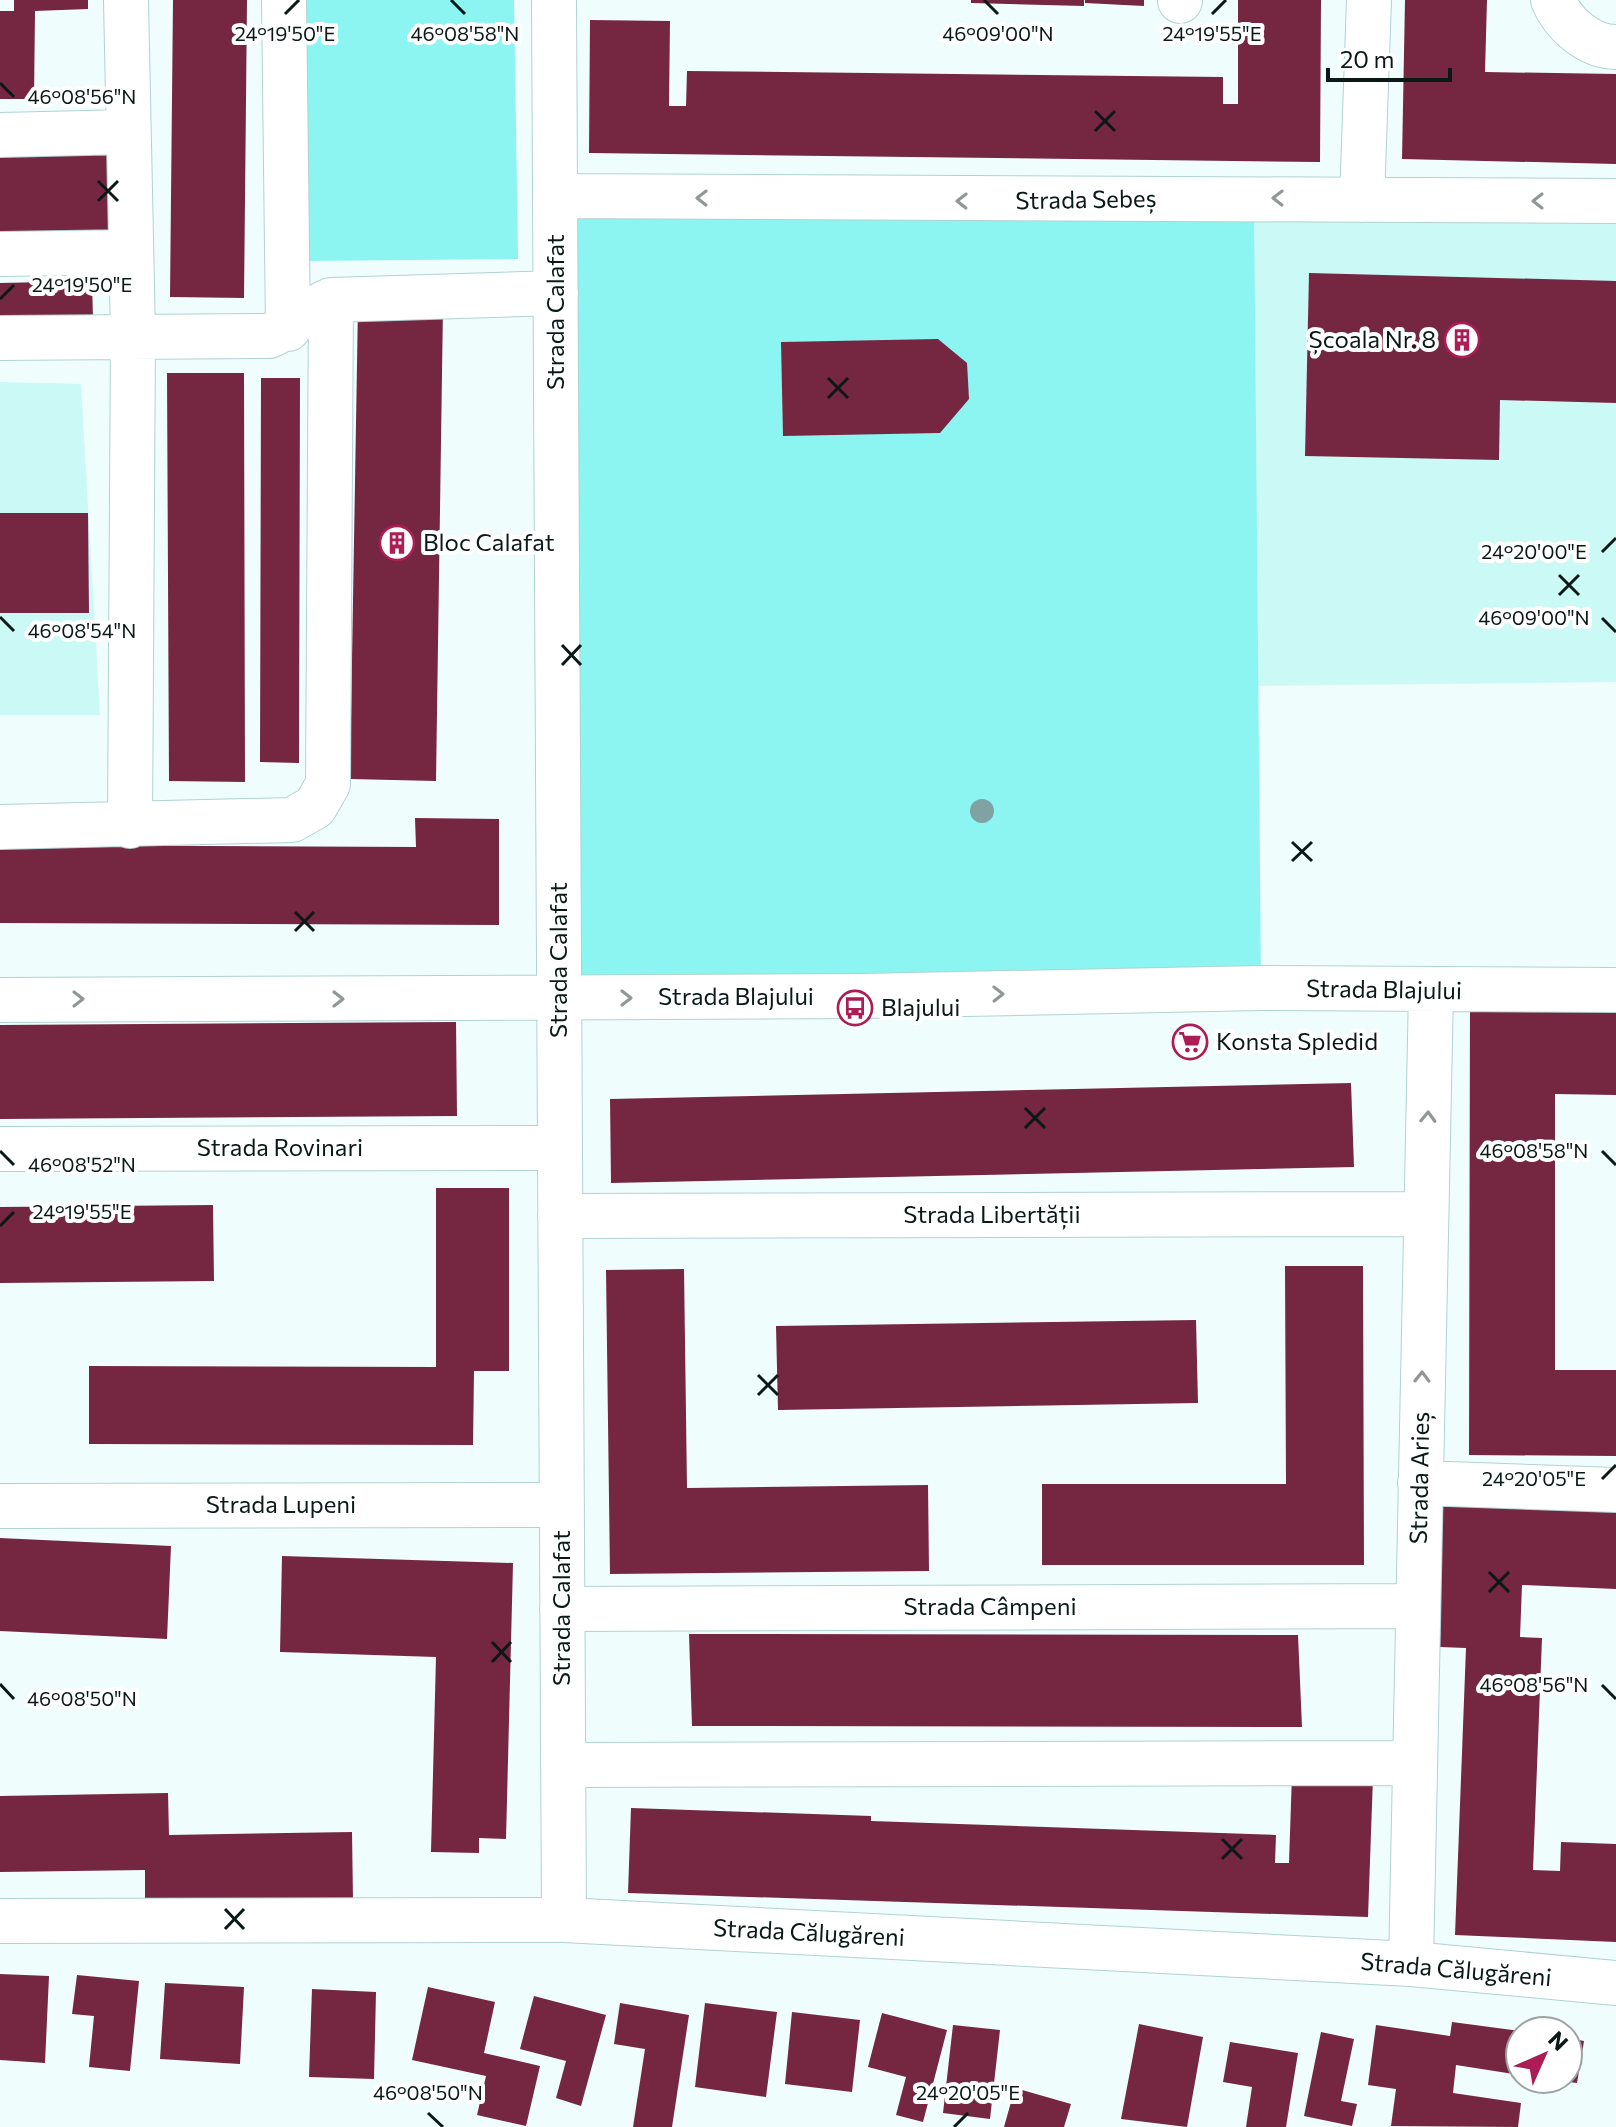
<svg xmlns="http://www.w3.org/2000/svg" width="1616" height="2127" viewBox="0 0 1616 2127" font-family="Commissioner,sans-serif">
	<style>
		.built { fill: #caf9f6 }
		.green { fill: #8cf4f1 }
		.building { fill: #752640 }
		.lines { fill: none; stroke-linecap: round; stroke-linejoin: round }
		.minor-casing { stroke: #b0d3d1; stroke-width: 46 }
		.minor { stroke: #fff; stroke-width: 44 }
		.tree { fill: #7fa3a2 }
		.oneway { stroke: #919797 }
		.ticks { fill: none; stroke: #0a1817; stroke-width: 3 }
		.labels { text-anchor: middle; stroke-width: 8; stroke-linejoin: round; paint-order: stroke }
		.street-label { font-size: 24px; fill: #0a1817; stroke: #fff }
		.poi-label { font-size: 24px; fill: #0a1817; stroke: #fff; text-anchor: start }
		.ticks-label { font-size: 20px; text-anchor: middle; fill: #0a1817; stroke: #fff; stroke-width: 8; stroke-linejoin: round; paint-order: stroke }
	</style>
	<rect width="100%" height="100%" fill="#effdfd"/>
	<path class="built" d="M1254 198 1616 200V682L1258 686Z
		M0 382 81 384 100 715H0Z"/>
	<path class="green" d="M302 0H514L518 259 306 261Z
		M556 196 1254 198 1261 988 559 998Z"/>
	<path class="building" d="M14 0H88V9L35 11 34 99H0V11H14Z
		M173 0H247L244 298 170 297Z
		M971 0H1084V6L971 3Z
		M1085 0H1144V6L1085 3Z
		M1238 0H1321L1320 162 589 153 590 20 670 21 669 106H686L687 71 1223 77V104H1238Z
		M1405 0H1487L1485 72 1616 74V164L1402 159Z
		M0 140 117 141V248L0 247Z
		M1309 273 1616 281V403L1500 400 1499 460 1305 456Z
		M92 281 93 319 0 320V283Z
		M358 305 443 306 436 781 350 779Z
		M938 339 967 363 969 399 940 433 783 436 781 342Z
		M167 373H244L245 782 169 781Z
		M261 378H300L299 763 260 762Z
		M0 513H88L89 613H0Z
		M415 818 499 819V925L0 923V845L416 847Z
		M1470 1002H1616V1095L1555 1094V1370H1616V1456L1469 1455Z
		M456 1022 457 1116 0 1119V1025Z
		M1351 1083 1354 1167 611 1183 610 1099Z
		M436 1188H509V1371H474L473 1445 89 1444V1366L436 1367Z
		M213 1205 214 1281 0 1283V1207Z
		M1285 1266H1363L1364 1565H1042V1484H1286Z
		M684 1269 687 1488 928 1485 929 1571 610 1574 606 1270Z
		M1196 1320 1198 1403 778 1410 776 1326Z
		M1442 1502 1616 1509V1589L1522 1585 1520 1637 1542 1638 1533 1870 1560 1871 1561 1842 1616 1844V1942L1455 1935 1466 1648 1440 1647Z
		M0 1538 171 1546 167 1639 0 1631Z
		M282 1556 513 1563 506 1839 479 1838V1853L431 1852 436 1657 280 1652Z
		M689 1634 1298 1635 1302 1727 692 1726Z
		M1292 1774 1373 1777 1368 1917 628 1893 631 1808 871 1816V1821L1276 1835 1275 1863H1289Z
		M168 1793 169 1835 352 1832 353 1901 145 1905V1870L0 1872V1796Z
		M0 1974 49 1976 45 2063 0 2060Z
		M77 1975 139 1981 130 2071 89 2067 94 2016 72 2014Z
		M165 1983 244 1987 240 2064 160 2059Z
		M428 1987 495 2002 484 2053 540 2066 526 2126 477 2115 486 2076 412 2060Z
		M312 1989 376 1992 374 2079 309 2077Z
		M534 1996 606 2015 581 2106 556 2098 566 2061 520 2049Z
		M620 2003 689 2015 672 2127H633L645 2049 614 2044Z
		M705 2003 777 2012 766 2097 695 2087Z
		M792 2012 860 2020 852 2092 785 2084Z
		M882 2013 947 2030 923 2122 896 2115 906 2077 868 2067Z
		M1452 2022 1520 2031V2075L1456 2065 1453 2093 1521 2103 1518 2127 1391 2126 1396 2089 1368 2085 1376 2025 1450 2036Z
		M1139 2024 1203 2037 1187 2127 1121 2119Z
		M953 2025 1000 2030 990 2119 943 2113Z
		M1321 2032 1354 2039 1341 2101 1357 2104 1352 2126 1304 2116Z
		M1568 2038 1584 2041 1577 2083 1561 2081 1568 2079Z
		M1230 2042 1298 2053 1286 2127H1246L1252 2087 1223 2082Z
		M1015 2088 1071 2104 1064 2127H1004Z"/>
	<g class="lines">
		<g class="minor-casing">
			<path id="minor" d="M126 0 133 335 130 826
				M284 0 288 329
				M554 0 564 1920
				M1553 0C1563 24 1589 47 1616 47
				M1180 1V0
				M0 135 128 132
				M556 196 1616 201
				M1362 200 1369 0
				M0 254 131 252
				M0 338 269 336C292 327 307 309 331 300L556 293
				M0 827 292 820 315 807 328 784 331 300
				M0 1000 862 996 1261 988 1616 990
				M0 1149 559 1148
				M560 1216 1424 1214
				M1420 1483 1616 1490
				M0 1506 562 1505
				M562 1609 1417 1606
				M563 1765 1415 1763
				M0 1921 564 1920 1411 1964 1616 1983
				M1411 1964 1431 991"/>
		</g>
		<use href="#minor" class="minor"/>
	</g>
	<circle class="tree" cx="982" cy="811" r="12"/>
	<defs><path id="oneway-chevron" d="M-2-3.5L2.5 0L-2 3.5" fill="none" stroke-width="1.6" stroke-linecap="round" stroke-linejoin="round" transform="scale(2)"/></defs>
	<g class="oneway">
		<use href="#oneway-chevron" transform="translate(702 198) rotate(-179)"/>
		<use href="#oneway-chevron" transform="translate(1278 198) rotate(-179)"/>
		<use href="#oneway-chevron" transform="translate(962 201) rotate(-179)"/>
		<use href="#oneway-chevron" transform="translate(1538 201) rotate(-180)"/>
		<use href="#oneway-chevron" transform="translate(998 994) rotate(-1)"/>
		<use href="#oneway-chevron" transform="translate(626 998)"/>
		<use href="#oneway-chevron" transform="translate(78 999)"/>
		<use href="#oneway-chevron" transform="translate(338 999)"/>
		<use href="#oneway-chevron" transform="translate(1428 1117) rotate(-88)"/>
		<use href="#oneway-chevron" transform="translate(1422 1377) rotate(-89)"/>
	</g>
	<path class="ticks" d="M451 0 465 14M984 0 998 14M285 14 299 0M1212 14 1226 0M0 83 14 97M1095 111 1115 131M1095 131 1115 111M98 181 118 201M98 201 118 181M0 299 14 285M828 378 848 398M828 398 848 378M1602 552 1616 538M1559 575 1579 595M1559 595 1579 575M0 617 14 631M1602 618 1616 632M562 645 581 665M562 665 581 645M1292 842 1312 861M1292 861 1312 842M295 912 314 931M295 931 314 912M1025 1108 1045 1128M1025 1128 1045 1108M0 1151 14 1165M1602 1151 1616 1165M0 1226 14 1212M758 1375 778 1395M758 1395 778 1375M1602 1479 1616 1465M1489 1572 1509 1592M1489 1592 1509 1572M492 1642 511 1662M492 1662 511 1642M0 1684 14 1699M1602 1685 1616 1699M1222 1839 1242 1859M1222 1859 1242 1839M225 1909 244 1929M225 1929 244 1909M428 2113 443 2127M954 2127 968 2113"/>
	<defs>
		<g id="building-ring" transform="scale(1.8)"><circle r="9.5" fill="#fff" stroke="#ac1c55" stroke-width="1.5"/><path d="M-4-6H4V6H1V3H-1V6H-4ZM-2.5-4.3h1.7v1.8h-1.7ZM.8-4.3h1.7v1.8H.8ZM-2.5-1h1.7V.8h-1.7ZM.8-1h1.7V.8H.8Z" fill="#ac1c55"/></g>
		<g id="bus-ring" transform="scale(1.8)"><circle r="9.5" fill="#fff" stroke="#ac1c55" stroke-width="1.5"/><path d="M-5-6H5V4H4V6H2V4H-2V6H-4V4H-5ZM-3.5-4V0h7V-4ZM-3.5 1.2v1.5H-2V1.2ZM2 1.2v1.5H3.5V1.2Z" fill="#ac1c55"/></g>
		<g id="supermarket-ring" transform="scale(1.8)"><circle r="9.5" fill="#fff" stroke="#ac1c55" stroke-width="1.5"/><path d="M-6-5.5h2.5l.6 2H6L4.5 2H-2.5L-4.4-4H-6ZM-1.5 3.2a1.3 1.3 0 1 0 .1 0ZM3 3.2a1.3 1.3 0 1 0 .1 0Z" fill="#ac1c55"/></g>
	</defs>
	<g fill-rule="evenodd">
		<use href="#building-ring" x="1462" y="340"/>
		<use href="#building-ring" x="397" y="543"/>
		<use href="#bus-ring" x="855" y="1008"/>
		<use href="#supermarket-ring" x="1190" y="1042"/>
	</g>
	<g class="labels">
		<g class="street-label">
			<text transform="translate(1086 200) rotate(-1)" y="8">Strada Sebeș</text>
			<text transform="translate(556 312) rotate(-90)" y="8">Strada Calafat</text>
			<text transform="translate(559 960) rotate(-90)" y="8">Strada Calafat</text>
			<text transform="translate(1384 990) rotate(1)" y="8">Strada Blajului</text>
			<text x="736" y="1005">Strada Blajului</text>
			<text x="280" y="1156">Strada Rovinari</text>
			<text x="992" y="1223">Strada Libertății</text>
			<text transform="translate(1420 1478) rotate(-89)" y="8">Strada Arieș</text>
			<text x="281" y="1513">Strada Lupeni</text>
			<text x="990" y="1615">Strada Câmpeni</text>
			<text transform="translate(562 1608) rotate(-90)" y="8">Strada Calafat</text>
			<text transform="translate(809 1933) rotate(3)" y="8">Strada Călugăreni</text>
			<text transform="translate(1456 1970) rotate(5)" y="8">Strada Călugăreni</text>
		</g>
		<g class="poi-label">
			<text x="1436" y="348" text-anchor="end">Școala Nr. 8</text>
			<text x="423" y="551">Bloc Calafat</text>
			<text x="881" y="1016">Blajului</text>
			<text x="1216" y="1050">Konsta Spledid</text>
		</g>
	</g>
	<g class="ticks-label">
		<text x="285" y="41">24°19'50"E</text>
		<text x="465" y="41">46°08'58"N</text>
		<text x="998" y="41">46°09'00"N</text>
		<text x="1212" y="41">24°19'55"E</text>
		<text x="82" y="104">46°08'56"N</text>
		<text x="82" y="292">24°19'50"E</text>
		<text x="1534" y="559">24°20'00"E</text>
		<text x="1534" y="625">46°09'00"N</text>
		<text x="82" y="638">46°08'54"N</text>
		<text x="1534" y="1158">46°08'58"N</text>
		<text x="82" y="1172">46°08'52"N</text>
		<text x="82" y="1219">24°19'55"E</text>
		<text x="1534" y="1486">24°20'05"E</text>
		<text x="1534" y="1692">46°08'56"N</text>
		<text x="82" y="1706">46°08'50"N</text>
		<text x="428" y="2100">46°08'50"N</text>
		<text x="968" y="2100">24°20'05"E</text>
	</g>
	<g transform="translate(1544 2055) rotate(45)"><circle r="38" fill="#ffffff" stroke="#9da3a2" stroke-width="2"/>
	<path d="M0-6L14 30L0 20L-14 30Z" fill="#ac1c55"/>
	<text y="-12" font-size="22" font-weight="bold" text-anchor="middle" fill="#0a1817">N</text>
	</g>
	<path d="M1328 68v12h122v-12" fill="none" stroke="#0a1817" stroke-width="4"/>
	<text x="1340" y="68" font-size="24" fill="#0a1817" stroke="#ffffff" stroke-width="6" paint-order="stroke">20 m</text>
</svg>
